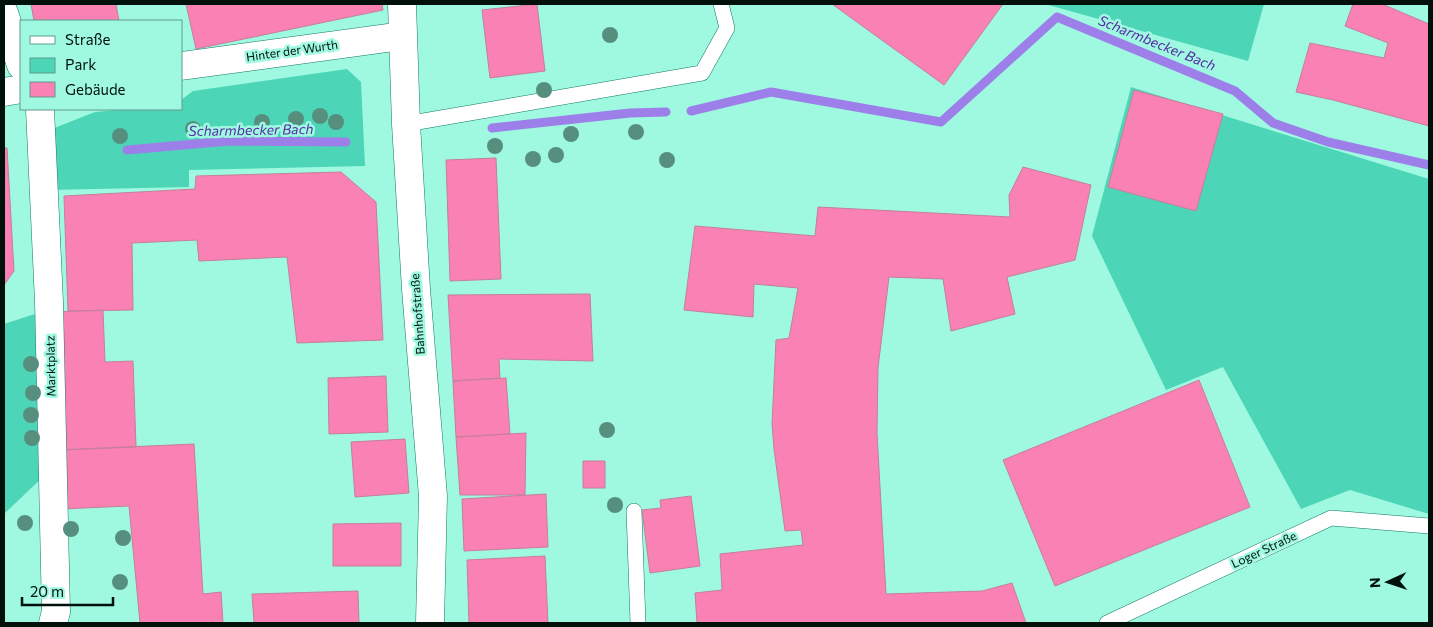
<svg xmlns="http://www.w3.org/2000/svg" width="1433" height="627" viewBox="0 0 1433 627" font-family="Commissioner,sans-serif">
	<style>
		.green { fill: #4cd6b7 }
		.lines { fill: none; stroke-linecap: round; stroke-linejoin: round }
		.stream { stroke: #9d7fea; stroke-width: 9 }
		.building { fill: #f981b4; stroke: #c57f9a }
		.lane-casing { stroke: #127965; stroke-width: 16 }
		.street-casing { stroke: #127965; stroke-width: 29 }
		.secondary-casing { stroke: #127965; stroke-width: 29 }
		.lane { stroke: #fff; stroke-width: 15 }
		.street { stroke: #fff; stroke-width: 28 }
		.secondary { stroke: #fff; stroke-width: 28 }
		.tree { fill: #578f7f }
		.labels { text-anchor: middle; stroke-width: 5; stroke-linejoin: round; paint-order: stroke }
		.street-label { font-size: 12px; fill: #00110b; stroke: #9ff9e0 }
		.water-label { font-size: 14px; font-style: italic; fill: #5828a5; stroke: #9ff9e0 }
	</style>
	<rect width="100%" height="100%" fill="#9ff9e0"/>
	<path class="green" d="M1045 4H1264L1248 61Z
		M347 69 361 82 365 166 189 170V187L48 190 44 132 95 112 127 109H181V100L193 91Z
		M1131 87 1429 179V514L1350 490 1301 509 1223 367 1166 390 1092 236Z
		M41 312 45 475 4 514V324Z"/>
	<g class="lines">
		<path class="stream" d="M691 111 771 92 941 122 1057 17 1235 91 1273 123 1328 142 1429 165
			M492 128 630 113 666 112
			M127 150 229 141 346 142"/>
	</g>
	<path class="building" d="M31 4H116L119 21H34Z
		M186 4H382L383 10 196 49Z
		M537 4 545 71 490 78 482 10Z
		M832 4H1003L944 85Z
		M1353 4H1382L1429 24V126L1333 100 1296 92 1310 43 1384 58 1388 43 1345 26Z
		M1134 90 1223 114 1196 211 1108 187Z
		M4 148H7L14 271 4 285Z
		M496 158 501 279 450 281 446 160Z
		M1023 167 1091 185 1075 260 1007 277 1015 314 951 331 943 279 889 277 878 368 877 433 886 594 982 591 1012 583 1026 623H697L695 593 722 590 720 554 803 545 801 530 785 531 774 449 772 424 776 340 789 338 798 288 754 284 753 317 684 310 695 226 815 236 818 207 1010 217 1009 195Z
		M341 172 376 202 383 340 297 343 287 257 199 261 197 240 132 243 133 310 68 311 64 196 195 189 196 176Z
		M590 294 593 361 499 359 500 378 453 381 448 295Z
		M103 310 105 362 133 361 136 447 60 450 54 312Z
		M386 376 388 432 329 434 328 378Z
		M506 378 510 434 456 437 453 381Z
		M1199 380 1250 507 1055 586 1003 460Z
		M526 433 525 495H460L456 437Z
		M405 439 409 493 355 497 351 442Z
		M194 444 203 594 221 592 223 623H140L129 506 61 509 58 450Z
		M583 461H605V488H583Z
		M546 494 548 547 464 551 462 499Z
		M691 496 700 566 650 573 642 510 661 508 660 500Z
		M401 523V566H333V524Z
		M545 556 548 623H469L467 560Z
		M358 591 359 623H254L252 594Z"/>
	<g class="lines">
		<g class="lane-casing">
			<path id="lane" d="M406 124 702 73 727 28 721 4
				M634 511 638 623
				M1107 623 1331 518 1429 526"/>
		</g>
		<g class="street-casing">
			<path id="street" d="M4 13 21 65
				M181 66 402 36
				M4 92 21 89
				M40 109 49 302 56 612 53 623"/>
		</g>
		<g class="secondary-casing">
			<path id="secondary" d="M402 4 406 124 416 289 433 496 430 623"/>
		</g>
		<use href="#lane" class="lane"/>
		<use href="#street" class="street"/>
		<use href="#secondary" class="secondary"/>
	</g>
	<g class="tree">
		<circle cx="610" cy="35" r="8"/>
		<circle cx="544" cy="90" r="8"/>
		<circle cx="320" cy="116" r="8"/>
		<circle cx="296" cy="119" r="8"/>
		<circle cx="262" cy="122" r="8"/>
		<circle cx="336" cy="122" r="8"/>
		<circle cx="193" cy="129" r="8"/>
		<circle cx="636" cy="132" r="8"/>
		<circle cx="571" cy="134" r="8"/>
		<circle cx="120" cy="136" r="8"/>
		<circle cx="495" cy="146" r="8"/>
		<circle cx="556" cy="155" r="8"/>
		<circle cx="533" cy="159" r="8"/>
		<circle cx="667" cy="160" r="8"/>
		<circle cx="31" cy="364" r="8"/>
		<circle cx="33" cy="393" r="8"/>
		<circle cx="31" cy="415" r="8"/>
		<circle cx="607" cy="430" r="8"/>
		<circle cx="32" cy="438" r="8"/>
		<circle cx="615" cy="505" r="8"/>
		<circle cx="25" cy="523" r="8"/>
		<circle cx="71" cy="529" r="8"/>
		<circle cx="123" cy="538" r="8"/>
		<circle cx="120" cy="582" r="8"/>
	</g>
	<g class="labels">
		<g class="street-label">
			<text transform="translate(292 51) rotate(-8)" y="4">Hinter der Wurth</text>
			<text transform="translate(418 314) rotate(-94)" y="4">Bahnhofstraße</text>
			<text transform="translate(51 366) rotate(-91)" y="4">Marktplatz</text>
			<text transform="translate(1264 550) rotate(-25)" y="4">Loger Straße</text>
		</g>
		<g class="water-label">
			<text transform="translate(1157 43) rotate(22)" y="5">Scharmbecker Bach</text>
			<text transform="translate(251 130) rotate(-1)" y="5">Scharmbecker Bach</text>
		</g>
	</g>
	<rect width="1433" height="627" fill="none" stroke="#00110b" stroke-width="10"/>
	<rect x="20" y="20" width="162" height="90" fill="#9ff9e0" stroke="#5f9c8b"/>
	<rect x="30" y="36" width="25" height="8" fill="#ffffff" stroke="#5f9c8b"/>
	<text x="65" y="45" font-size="15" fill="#00110b">Straße</text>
	<rect x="30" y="58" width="25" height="15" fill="#4cd6b7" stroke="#5f9c8b"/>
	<text x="65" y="70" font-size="15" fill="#00110b">Park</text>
	<rect x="30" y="82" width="25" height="15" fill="#f981b4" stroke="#5f9c8b"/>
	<text x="65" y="95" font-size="15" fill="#00110b">Gebäude</text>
	<g transform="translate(1388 582) rotate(267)" stroke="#9ff9e0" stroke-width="4" paint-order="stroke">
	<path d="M0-4L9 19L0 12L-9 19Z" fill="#00110b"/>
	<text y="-8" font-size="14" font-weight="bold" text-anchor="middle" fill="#00110b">N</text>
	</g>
	<path d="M22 597v8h91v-8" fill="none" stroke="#00110b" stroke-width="2.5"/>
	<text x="30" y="597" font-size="15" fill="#00110b" stroke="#9ff9e0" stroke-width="4" paint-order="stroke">20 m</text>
</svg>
